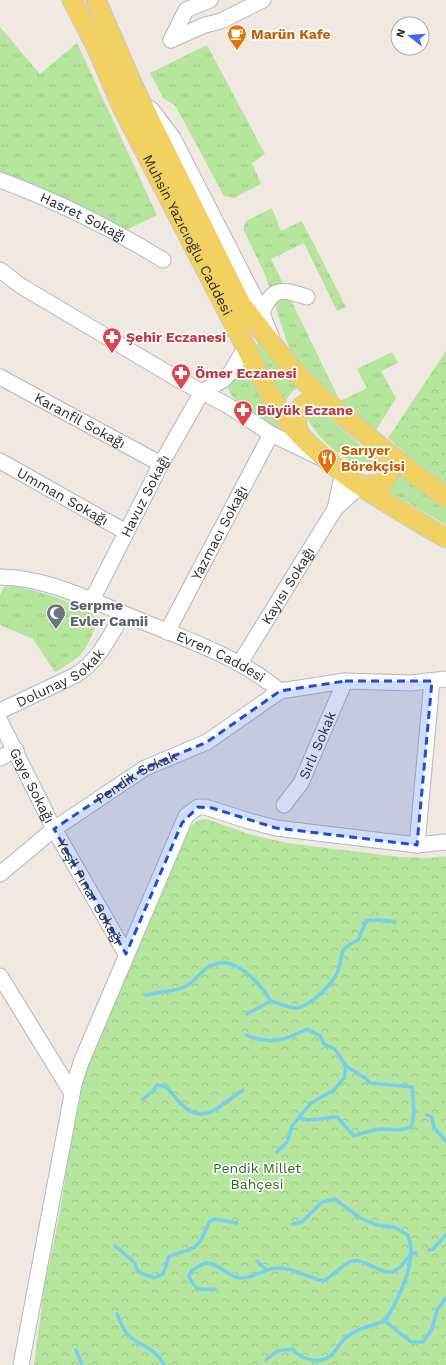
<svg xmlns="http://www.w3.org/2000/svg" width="446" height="1365" viewBox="0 0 446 1365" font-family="'Work Sans',sans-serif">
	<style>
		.grass { fill: url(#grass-tufts) }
		.forest { fill: url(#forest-crowns) }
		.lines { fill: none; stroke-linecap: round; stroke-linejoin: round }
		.stream { stroke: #75cff0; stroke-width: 3.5 }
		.minor-casing { stroke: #b4b7c1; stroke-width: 17 }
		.major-casing { stroke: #c9c9c9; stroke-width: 21 }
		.minor { stroke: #fff; stroke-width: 15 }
		.major { stroke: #f2d163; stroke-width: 19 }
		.marked { fill: #1d4ed8; fill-opacity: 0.2; stroke: #1d4ed8; stroke-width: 3; stroke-dasharray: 8 5; stroke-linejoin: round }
		.labels { text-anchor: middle; stroke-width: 3.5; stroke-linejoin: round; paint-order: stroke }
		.food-label { font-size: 14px; font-weight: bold; fill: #c56008; stroke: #fff; text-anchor: start }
		.street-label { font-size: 14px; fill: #2e2e2e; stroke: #fff }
		.health-label { font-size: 14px; font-weight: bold; fill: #be3a42; stroke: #fff; text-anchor: start }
		.worship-label { font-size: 14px; font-weight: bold; fill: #5b616d; stroke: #fff; text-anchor: start }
		.park-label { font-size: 14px; fill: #2c6e1b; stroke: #fff }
	</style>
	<defs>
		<pattern id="grass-tufts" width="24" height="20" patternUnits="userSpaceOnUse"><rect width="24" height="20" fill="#b6e59e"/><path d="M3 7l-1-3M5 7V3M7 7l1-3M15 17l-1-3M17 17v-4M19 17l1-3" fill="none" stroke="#9dc588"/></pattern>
		<pattern id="forest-crowns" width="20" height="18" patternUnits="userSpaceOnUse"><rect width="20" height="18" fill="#b6e59e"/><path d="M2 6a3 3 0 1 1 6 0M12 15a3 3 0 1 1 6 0" fill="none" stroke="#9dc588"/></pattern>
	</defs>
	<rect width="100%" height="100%" fill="#efe9e1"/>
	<path class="grass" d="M0 27 40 74 77 43 157 215 124 231 46 191 0 173Z
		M207 45 265 154 252 163 261 184 234 198 224 196 175 105 164 99 150 73Z
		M272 208 281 231 302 221 346 307 337 311 304 243 271 259 340 401 367 388 357 369 392 352 398 363 381 371 396 398 375 432 317 387 292 358 265 274 243 229 246 221Z
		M258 342 303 386C292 389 288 395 285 405L252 346H256Z
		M243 358 289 438C275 428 227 403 228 385 229 377 239 365 243 358Z
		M309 405 315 406 377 459C378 467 376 470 369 472 343 459 321 443 306 417Z
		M400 471 446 506V525L382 488Z
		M13 586C43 591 74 602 99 619 85 650 86 655 55 672L33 639 0 625V595L4 587Z"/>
	<path class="forest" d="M446 351V487L388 438Z
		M206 819 249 834 287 843 400 857 432 858 446 856V1365H34L44 1288 60 1212 81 1076 188 828 199 820Z"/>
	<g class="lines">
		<path class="stream" d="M146 995C158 992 173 992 184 987 195 983 200 971 210 966 235 953 259 983 271 1001
			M247 1014 271 1001C278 1003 288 1008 295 1008 309 1008 333 984 338 971 345 951 336 951 358 940L366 921 380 920 395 922
			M246 1035C270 1045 284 1041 307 1029L320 1036 324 1044 335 1049 346 1066 365 1078 370 1083 412 1087C413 1101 416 1115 411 1127 398 1132 394 1129 382 1129 372 1130 364 1132 354 1136L337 1117 308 1120 300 1118
			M143 1099 153 1091 157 1085 167 1087C197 1128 206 1117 243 1090
			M427 1115 432 1117 434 1128 446 1141
			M277 1152 287 1142 292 1126 311 1103 334 1090 344 1078 346 1066
			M115 1246 135 1263 138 1272 154 1278 163 1274 169 1256C197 1247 198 1251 209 1222L214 1219 237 1223
			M429 1250 433 1249 446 1235
			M257 1261 266 1270
			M215 1289C199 1290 196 1292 189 1276L192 1270C196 1268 202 1264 206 1263 217 1262 228 1277 240 1278 253 1279 264 1269 276 1268 293 1267 307 1278 324 1281 330 1277 345 1264 349 1262 366 1255 384 1282 399 1268 404 1264 407 1258 411 1254L416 1253
			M117 1314C120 1320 123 1331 129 1336 143 1348 155 1347 164 1365
			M385 1321 411 1342H423L432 1329 437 1310 446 1298
			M76 1350 82 1365
			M266 1360 277 1351 292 1349C303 1360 318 1365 332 1355 337 1349 341 1341 348 1336 359 1328 372 1325 385 1321 399 1298 418 1261 408 1235L394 1227 377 1225 360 1218 335 1199 322 1202 302 1222 293 1224"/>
		<g class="minor-casing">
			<g id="minor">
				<path d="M171 40 205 25 221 21 263 0"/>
				<path d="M171 40 186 10 210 0"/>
				<path d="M151 109 173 138 258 304 271 336"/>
				<path id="s1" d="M0 180C57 201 111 228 163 260"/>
				<path d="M0 270 21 286 181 381 227 405 271 434 319 457"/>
				<path d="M262 313C272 286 283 289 307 297"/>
				<path id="s2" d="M0 377 161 464"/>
				<path id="s3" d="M0 461 126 532"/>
				<path d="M335 509 343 472"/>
				<path id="s4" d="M0 577C47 577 97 603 139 620 188 640 239 657 280 691L345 681 411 683 446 679"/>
				<path id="s5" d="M92 600 161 464 202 392 223 380 231 372 245 348"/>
				<path id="s6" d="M167 632 271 434"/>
				<path id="s7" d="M240 663 335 509 361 485"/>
				<path id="s8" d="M0 711 76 675C99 660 110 636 123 614"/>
				<path id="s9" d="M0 721 54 829 126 954"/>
				<path d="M0 758 16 750"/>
				<path id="s10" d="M284 805 301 783 345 681"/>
				<path d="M417 845 432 681"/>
				<path id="s11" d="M0 874 54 829 145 768 207 742 280 691"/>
				<path d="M0 976 72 1093"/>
				<path d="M21 1365 74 1084 82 1060 186 816 198 807H205L249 821 276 828 417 845 446 842"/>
			</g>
		</g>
		<g class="major-casing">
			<g id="major">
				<path id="s12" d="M72 0 96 46 123 109 276 406C318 465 385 503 446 538"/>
				<path d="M96 0 135 90 241 304 291 368 324 400 388 453 446 498"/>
				<path d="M300 435C291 412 300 400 324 400"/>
				<path d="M361 485H375L384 482 390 470 388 453"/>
			</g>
		</g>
		<use href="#minor" class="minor"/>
		<use href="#major" class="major"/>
	</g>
	<path class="marked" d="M345 681H432L417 845 276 828 212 808 198 807 182 823 126 954 54 829 145 768 207 742 280 691Z"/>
	<defs>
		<g id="cafe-pin" transform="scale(1)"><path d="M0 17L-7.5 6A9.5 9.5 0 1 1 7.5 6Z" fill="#e8710a" stroke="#fff"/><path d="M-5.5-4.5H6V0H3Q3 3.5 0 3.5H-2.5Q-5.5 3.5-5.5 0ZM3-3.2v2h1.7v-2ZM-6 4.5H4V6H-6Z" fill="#fff"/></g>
		<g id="pharmacy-pin" transform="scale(1)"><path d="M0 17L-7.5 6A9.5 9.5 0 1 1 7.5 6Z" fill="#e0444e" stroke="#fff"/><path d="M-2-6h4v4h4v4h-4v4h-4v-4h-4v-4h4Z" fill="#fff"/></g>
		<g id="restaurant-pin" transform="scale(1)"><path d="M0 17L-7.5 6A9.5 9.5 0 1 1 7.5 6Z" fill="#e8710a" stroke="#fff"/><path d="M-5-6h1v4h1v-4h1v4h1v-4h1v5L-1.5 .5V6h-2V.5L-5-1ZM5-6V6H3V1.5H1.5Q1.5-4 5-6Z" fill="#fff"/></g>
		<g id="mosque-pin" transform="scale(1)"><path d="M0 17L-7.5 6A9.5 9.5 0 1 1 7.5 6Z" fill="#6b7280" stroke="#fff"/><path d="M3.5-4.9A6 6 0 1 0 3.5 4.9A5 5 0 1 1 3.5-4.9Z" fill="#fff"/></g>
	</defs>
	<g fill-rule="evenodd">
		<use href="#cafe-pin" x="237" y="34"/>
		<use href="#pharmacy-pin" x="112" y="337"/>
		<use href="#pharmacy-pin" x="181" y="373"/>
		<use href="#pharmacy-pin" x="243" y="410"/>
		<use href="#restaurant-pin" x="327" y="458"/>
		<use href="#mosque-pin" x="56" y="613"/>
	</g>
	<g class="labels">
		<g class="food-label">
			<text x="251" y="39">Marün Kafe</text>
			<text x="341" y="455">Sarıyer<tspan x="341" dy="16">Börekçisi</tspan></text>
		</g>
		<g class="street-label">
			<text dy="5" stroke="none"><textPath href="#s1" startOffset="91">Hasret Sokağı</textPath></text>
			<text dy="5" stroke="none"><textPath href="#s12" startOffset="262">Muhsin Yazıcıoğlu Caddesi</textPath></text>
			<text dy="5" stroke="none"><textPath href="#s2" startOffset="91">Karanfil Sokağı</textPath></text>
			<text dy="5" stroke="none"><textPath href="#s5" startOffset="117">Havuz Sokağı</textPath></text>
			<text dy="5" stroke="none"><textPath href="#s3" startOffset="72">Umman Sokağı</textPath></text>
			<text dy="5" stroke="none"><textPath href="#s6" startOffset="112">Yazmacı Sokağı</textPath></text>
			<text dy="5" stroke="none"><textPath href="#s7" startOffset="91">Kayısı Sokağı</textPath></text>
			<text dy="5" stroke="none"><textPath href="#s4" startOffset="236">Evren Caddesi</textPath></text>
			<text dy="5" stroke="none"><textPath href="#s8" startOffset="69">Dolunay Sokak</textPath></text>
			<text dy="5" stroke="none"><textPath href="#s10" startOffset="69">Sırlı Sokak</textPath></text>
			<text dy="5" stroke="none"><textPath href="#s11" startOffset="168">Pendik Sokak</textPath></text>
			<text dy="5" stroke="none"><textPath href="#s9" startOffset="72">Gaye Sokağı</textPath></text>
			<text dy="5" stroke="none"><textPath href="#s9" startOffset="193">Yeşil Pınar Sokağı</textPath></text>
		</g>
		<g class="health-label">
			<text x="126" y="342">Şehir Eczanesi</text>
			<text x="195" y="378">Ömer Eczanesi</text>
			<text x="257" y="415">Büyük Eczane</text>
		</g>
		<g class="worship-label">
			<text x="70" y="610">Serpme<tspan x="70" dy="16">Evler Camii</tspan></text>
		</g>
		<g class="park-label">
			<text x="257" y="1173">Pendik Millet<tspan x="257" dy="16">Bahçesi</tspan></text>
		</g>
	</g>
	<g transform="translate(410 36) rotate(287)"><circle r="19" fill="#ffffff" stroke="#ababab"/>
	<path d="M0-3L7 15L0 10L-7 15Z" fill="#4264fb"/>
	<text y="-6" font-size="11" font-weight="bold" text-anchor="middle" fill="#2e2e2e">N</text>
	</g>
</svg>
